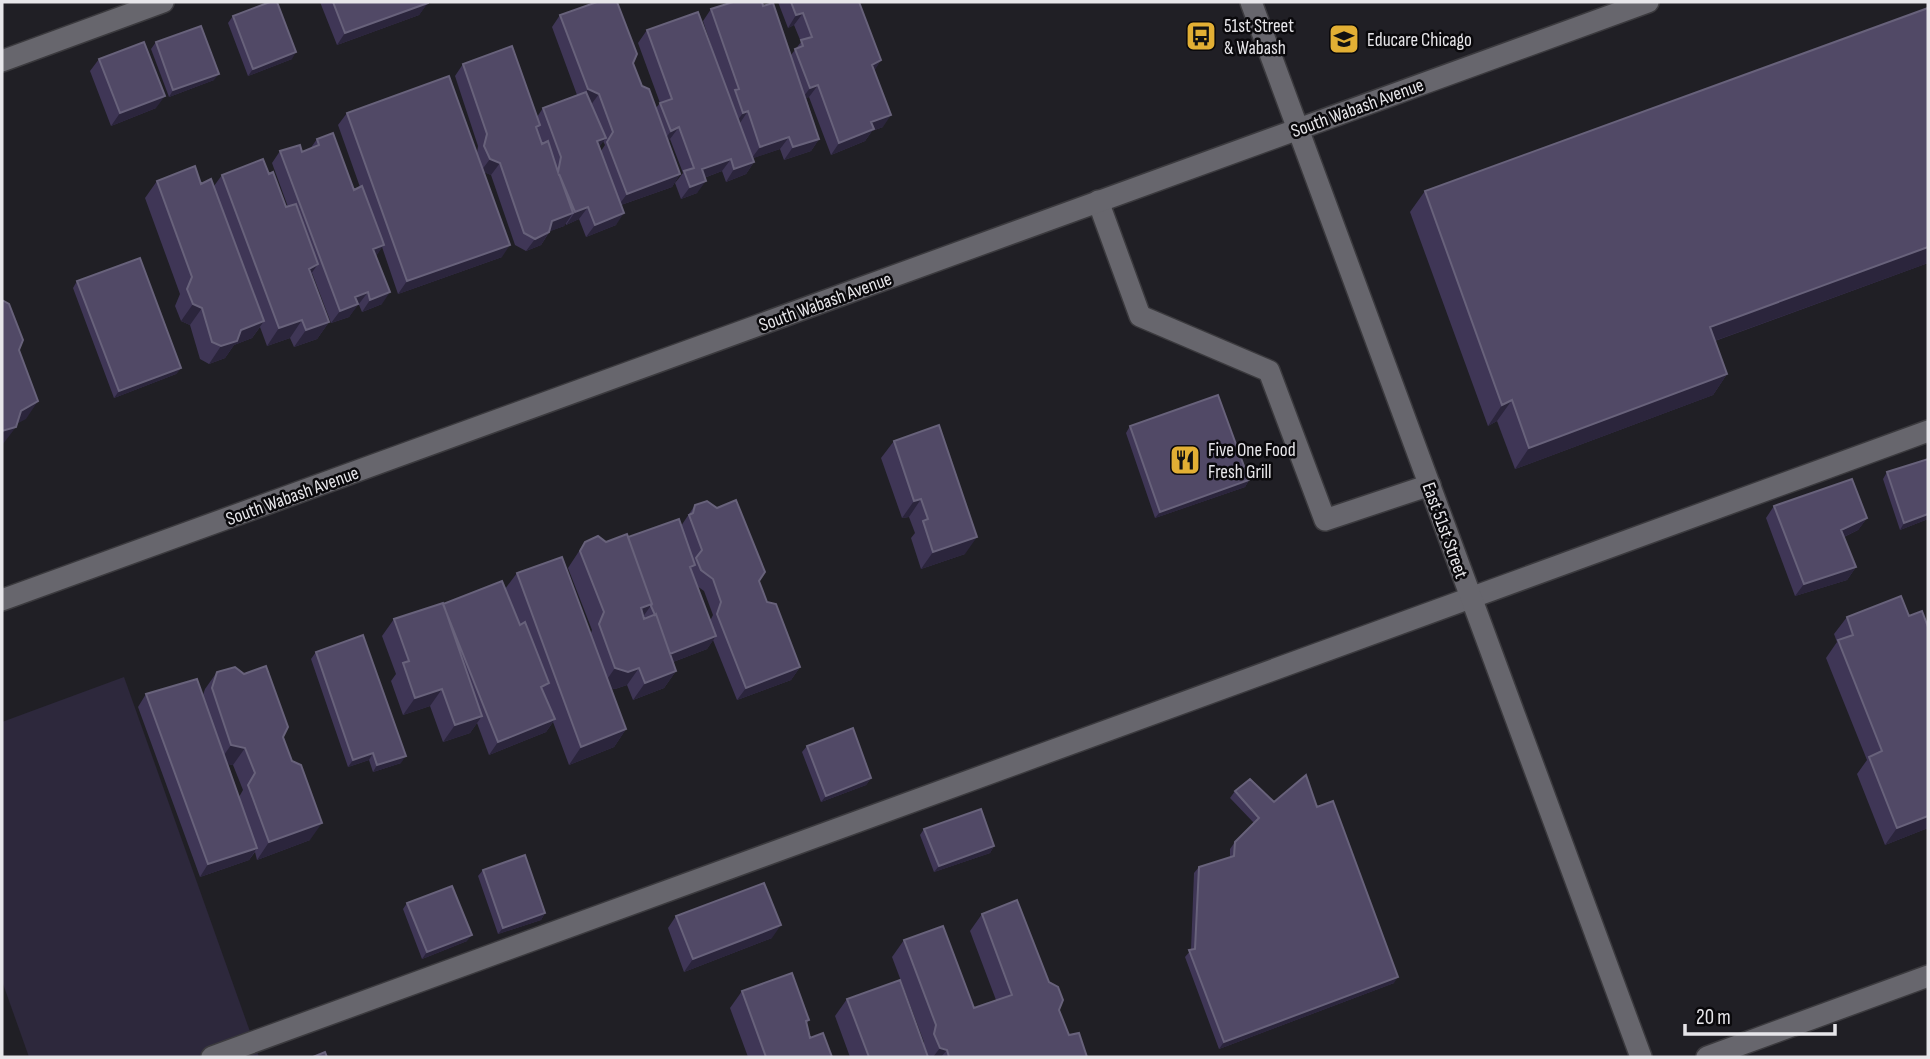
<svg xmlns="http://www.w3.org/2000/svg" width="1930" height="1059" viewBox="0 0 1930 1059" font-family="'Sofia Sans Condensed',sans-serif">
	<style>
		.green { fill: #2d283c }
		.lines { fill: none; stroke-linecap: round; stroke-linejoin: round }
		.lane-casing { stroke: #3b3a3e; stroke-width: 24 }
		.street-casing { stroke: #3b3a3e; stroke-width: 24 }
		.secondary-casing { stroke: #3b3a3e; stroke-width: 24 }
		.lane { stroke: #67666d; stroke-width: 21 }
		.street { stroke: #67666d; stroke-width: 21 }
		.secondary { stroke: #67666d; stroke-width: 21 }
		.wall { fill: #3f3656; fill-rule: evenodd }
		.shaded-wall { fill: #2b253c }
		.building { fill: #514966; stroke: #68627b; stroke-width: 2 }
		.labels { text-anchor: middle; stroke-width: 5; stroke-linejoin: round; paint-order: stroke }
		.poi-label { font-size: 19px; fill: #e7e6ea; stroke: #0a090c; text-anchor: start }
		.street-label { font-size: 19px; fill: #e7e6ea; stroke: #0a090c }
	</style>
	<rect width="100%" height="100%" fill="#201f25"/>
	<path class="green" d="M124 677 259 1057H29L2 981V722Z"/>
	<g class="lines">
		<g class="lane-casing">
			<path id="lane" d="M2 61 163 2
				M1098 201 1140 316 1269 371 1325 520 1430 485
				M212 1057 1928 431"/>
		</g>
		<g class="street-casing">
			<path id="street" d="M2 600 1648 2"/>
		</g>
		<g class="secondary-casing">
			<path id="secondary" d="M1251 2 1641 1057
				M1707 1057 1928 976"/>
		</g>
		<use href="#lane" class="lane"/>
		<use href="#street" class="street"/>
		<use href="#secondary" class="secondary"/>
	</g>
	<path class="wall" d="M320 2H428L419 15 337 45Z
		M778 2H859L881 60 874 70 883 127 872 131 865 141 831 155 809 97 806 98 819 139 811 151 784 160 780 149 753 158 754 162 746 174 726 182 722 171 704 178 697 193 681 199 675 183 683 173 670 139 668 140 680 174 672 187 621 205 616 225 586 237 579 219 566 225V223L564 226 550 231 541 245 526 251 515 245 491 175 484 172 502 257 398 294 382 247 376 256 382 304 362 312 359 305H357L349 317 331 323 312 273 311 274 329 322 317 339 294 347 290 338 267 346 260 327 252 338 234 345 225 358 209 364 200 359 190 325 181 321 175 306 180 294 145 198 157 181 201 184 214 186 222 175 269 174 286 207H288L272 163 280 151 302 152 310 149 317 139 354 190 360 187 338 125 347 113 477 153 478 146 455 76 463 64 537 117 543 108 577 95 552 27 560 15 633 63 642 86 656 108 660 103 638 43 647 30 713 51 703 21 711 9 763 6 791 55 801 42 794 25 788 28ZM603 141 605 145 601 151 599 147Z
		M1928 8V263L1715 341 1727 374 1713 395 1515 469 1497 421 1488 426 1410 212 1425 191Z
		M233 16 292 59 248 76 228 23Z
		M156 42 214 80 169 97 151 49Z
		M99 59 156 108 111 126 90 71Z
		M77 281 181 368 176 374 114 398 73 288Z
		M1130 426 1249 480 1245 487 1155 518 1126 433Z
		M894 441 965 554 921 569 911 538 915 533 909 517 902 518 881 458Z
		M1928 459V519L1900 530 1883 479 1887 472Z
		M695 505 759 581 767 602 800 667 791 680 737 700 713 640 707 649 673 662 676 671 664 688 633 700 627 685 615 689 611 688 626 729 614 747 569 765 553 722 546 732 489 755 477 723 470 733 443 742 430 706 403 715 391 681 396 674 382 636 394 619 443 604 505 589 517 573 591 633 592 630 568 568 585 542H606L681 526ZM697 586 704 591 713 615 710 621Z
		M1774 506 1867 518 1858 530 1844 537 1856 567 1847 580 1795 596 1766 518Z
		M1909 616 1928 828 1885 845 1857 774 1867 760 1826 658 1837 642 1834 634 1847 617Z
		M316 652 401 763 373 772 369 760 348 767 311 659Z
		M217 672 283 737 310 840 257 860 255 852 249 860 200 877 138 707 146 694 203 695 205 689ZM228 764 233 765 243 790 239 797Z
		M807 746 871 778 866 785 821 802 802 752Z
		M1235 791 1274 802 1317 807 1394 983 1219 1049 1185 957 1191 950 1194 873 1199 867 1230 857V849L1235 842 1254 823 1230 798Z
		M924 829 994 846 990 853 934 872 920 835Z
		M483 870 545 913 541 920 498 934 478 876Z
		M407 903 467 941 422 959 403 909Z
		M982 914 1059 1010 1069 1035 1087 1057H850L835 1016 847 999 923 1045 924 1042 892 957 904 940 974 1008 996 1000 970 931Z
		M676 916 772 938 684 972 668 928Z
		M742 991 809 1020 806 1024 810 1038 832 1057H748L730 1008Z"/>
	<path class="shaded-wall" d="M428 3 419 15 337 45 345 33Z
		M803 13 794 25 788 28 796 15Z
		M296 52 292 59 248 76 253 69Z
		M881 60 873 73 872 65Z
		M219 74 214 80 169 97 173 90Z
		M818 85 809 97 801 100 810 88Z
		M588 89 599 94 590 106 579 101Z
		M165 96 156 108 111 126 120 113Z
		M748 111 740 123 734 125 743 113Z
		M891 115 883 127 872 131 865 141 831 155 839 143 871 122Z
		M679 127 670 139 662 143 671 131Z
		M789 137 780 149 751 159 760 147Z
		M606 138 597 150V141Z
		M819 139 811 151 784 160 793 147Z
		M490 159 500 163 491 175 481 171Z
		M731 159 722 171 693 182 702 169Z
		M754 162 746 174 726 182 734 169Z
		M680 174 672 187 618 206 627 194Z
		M706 181 697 193 681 199 690 187Z
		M588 207 579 219 566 225 575 212Z
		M573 213 564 226 543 234 552 221Z
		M624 213 616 225 586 237 595 225Z
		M549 232 541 245 526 251 535 239Z
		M384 245 375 257 373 249Z
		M510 245 502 257 398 294 407 281Z
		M1928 247V263L1695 348 1710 327Z
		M318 264 306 281 309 269Z
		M368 292 349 317 331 323 340 311 355 297Z
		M390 292 382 304 362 312 370 300Z
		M193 304 202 308 190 325 181 321Z
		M302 320 290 338 267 346 279 328Z
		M264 321 252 338 234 345 225 358 209 364 221 346 241 330Z
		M329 322 317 339 294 347 306 330Z
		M181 368 176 374 114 398 119 391Z
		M1727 374 1713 395 1515 469 1529 448Z
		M1512 400 1497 421 1488 426 1502 405Z
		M38 401 26 419 9 428 21 411Z
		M16 427 3 444 2 445V431Z
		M1249 480 1245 487 1155 518 1160 512Z
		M921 499 909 517 902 518 914 501Z
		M1928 514V519L1900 530 1904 523Z
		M1867 518 1858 530 1833 542 1841 530Z
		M977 537 965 554 921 569 933 552Z
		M1856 567 1847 580 1795 596 1804 584Z
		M652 604 640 621 641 608Z
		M716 636 707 649 660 667 669 654Z
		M800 667 791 680 737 700 746 688Z
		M615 668H639L627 685 615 689 603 685Z
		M676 671 664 688 633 700 645 683Z
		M442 689 430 706 403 715 415 698Z
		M482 716 470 733 443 742 455 725Z
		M555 719 546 732 489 755 498 742Z
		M626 729 614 747 569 765 581 747Z
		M231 745 245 748 233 765 219 762Z
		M373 753 369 760 348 767 353 760Z
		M406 756 401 763 373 772 377 765Z
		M871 778 866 785 821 802 826 796Z
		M1928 816V828L1885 845 1897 828Z
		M322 823 310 840 257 860 269 842Z
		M994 846 990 853 934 872 939 866Z
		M257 848 249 860 200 877 208 864Z
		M545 913 541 920 498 934 503 928Z
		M781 925 772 938 684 972 693 959Z
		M472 935 467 941 422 959 427 952Z
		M1398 977 1394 983 1219 1049 1224 1042Z
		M940 1048 947 1050 941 1057H933Z"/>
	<path class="building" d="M270 2H277L296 52 253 69 233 16Z
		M333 2H428V3L345 33Z
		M597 2H617L637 54 633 63 642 86 649 89 680 174 627 194 607 142 613 132 599 94 588 89 560 15Z
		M733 2H762L763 6 773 3 819 139 793 147 789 137 760 147 748 111 743 113 735 90 739 89 711 9Z
		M791 2H859L881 60 872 65 891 115 871 122 874 129 839 143 818 85 810 88 795 49 803 46 801 40 812 37 803 13 796 15Z
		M1928 8V247L1710 327 1727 374 1529 448 1512 400 1502 405 1425 191Z
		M698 12 754 162 734 169 731 159 702 169 706 181 690 187 684 171 694 168 679 127 671 131 660 103 672 99 647 30Z
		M201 26 219 74 173 90 156 42Z
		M144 42 165 96 120 113 99 59Z
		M512 46 540 125 536 127 542 144 548 141 558 172 561 157 543 108 586 92 606 138 597 141 624 213 595 225 588 207 575 212 559 174 573 213 552 221 549 232 535 239 524 233 500 163 490 159 484 146 487 134 463 64Z
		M449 76 510 245 407 281 347 113Z
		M333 133 354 190 362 186 382 239 384 245 373 249 390 292 370 300 368 292 355 297 358 304 340 311 280 151 300 145 302 152 319 145 317 139Z
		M263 159 269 174 273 172 286 207 296 204 318 264 309 269 329 322 306 330 302 320 279 328 222 175Z
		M195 166 201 184 211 179 264 321 241 330 237 341 221 346 212 342 202 308 193 304 187 289 192 277 157 181Z
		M140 258 181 368 119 391 77 281Z
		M2 300 9 304 23 340 19 350 38 401 21 411 16 427 2 431Z
		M1218 395 1249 480 1160 512 1130 426Z
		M939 425 977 537 933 552 923 521 928 519 921 499 914 501 894 441Z
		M1928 459V514L1904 523 1887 472Z
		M1852 479 1867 518 1841 530 1856 567 1804 584 1774 506Z
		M736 500 765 572 759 581 767 602 776 604 800 667 746 688 717 614 721 602 713 579 701 570 696 558 702 550 689 515 693 513 695 505 707 501 717 508Z
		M679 519 695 565 690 567 716 636 670 654 656 614 655 615 651 606 652 604 628 537Z
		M627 534 652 604 641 608 644 619 656 614 676 671 645 683 639 668 628 672 615 668 599 624 604 612 580 551 585 542 598 536 606 542Z
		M562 557 626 729 581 747 517 573Z
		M502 581 520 625 525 622 549 683 541 687 555 719 498 742 443 604Z
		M1901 596 1909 616 1922 611 1928 627V816L1897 828 1869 757 1882 751 1838 640 1853 635 1847 617Z
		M443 603 482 716 455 725 442 689 415 698 403 663 409 661 394 619Z
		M363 635 406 756 377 765 373 753 353 760 316 652Z
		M266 666 288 727 283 737 292 761 301 765 322 823 269 842 248 785 255 773 245 748 231 745 212 688 217 672 235 667 244 674Z
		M197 679 257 848 208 864 146 694Z
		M853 728 871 778 826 796 807 746Z
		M1306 775 1317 807 1333 801 1398 977 1224 1042 1189 950 1195 949 1199 867 1234 856 1235 842 1259 818 1235 791 1250 779 1274 802Z
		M981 809 994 846 939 866 924 829Z
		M525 855 545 913 503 928 483 870Z
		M764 883 781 925 693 959 676 916Z
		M452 886 472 935 427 952 407 903Z
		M1017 900 1049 982 1058 987 1063 1000 1059 1010 1069 1035 1079 1033 1087 1057H949L947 1050 940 1048 934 1034 936 1025 904 940 943 926 974 1008 1012 995 982 914Z
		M792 973 809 1020 806 1021 810 1038 823 1033 832 1057H766L742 991Z
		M900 980 928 1057H869L847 999Z
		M325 1052 327 1057H313Z"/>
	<defs>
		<g id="bus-square" transform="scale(1.575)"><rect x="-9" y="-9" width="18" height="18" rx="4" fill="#e2af34" stroke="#0a090c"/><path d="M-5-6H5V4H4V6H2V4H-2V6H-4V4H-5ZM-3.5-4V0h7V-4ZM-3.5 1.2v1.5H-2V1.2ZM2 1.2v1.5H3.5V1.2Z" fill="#111"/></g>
		<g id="school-square" transform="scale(1.575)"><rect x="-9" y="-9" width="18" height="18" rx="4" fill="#e2af34" stroke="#0a090c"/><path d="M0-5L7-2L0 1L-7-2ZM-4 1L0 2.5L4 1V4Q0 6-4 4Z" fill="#111"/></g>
		<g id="restaurant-square" transform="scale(1.575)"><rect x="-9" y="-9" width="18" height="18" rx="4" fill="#e2af34" stroke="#0a090c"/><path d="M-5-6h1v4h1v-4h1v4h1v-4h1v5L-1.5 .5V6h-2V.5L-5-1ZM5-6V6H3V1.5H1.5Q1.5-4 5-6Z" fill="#111"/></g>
	</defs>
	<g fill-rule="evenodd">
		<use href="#bus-square" x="1201" y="36"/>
		<use href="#school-square" x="1344" y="39"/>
		<use href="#restaurant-square" x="1185" y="460"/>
	</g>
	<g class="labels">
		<g class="poi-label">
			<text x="1224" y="32">51st Street<tspan x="1224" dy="22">&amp; Wabash</tspan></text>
			<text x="1367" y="46">Educare Chicago</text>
			<text x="1208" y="456">Five One Food<tspan x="1208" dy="22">Fresh Grill</tspan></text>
		</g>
		<g class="street-label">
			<text transform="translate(1357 107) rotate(-20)" y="7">South Wabash Avenue</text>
			<text transform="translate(825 301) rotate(-20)" y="7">South Wabash Avenue</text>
			<text transform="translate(292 495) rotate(-20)" y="7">South Wabash Avenue</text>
			<text transform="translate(1446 530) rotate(70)" y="7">East 51st Street</text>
		</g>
	</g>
	<rect width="1930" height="1059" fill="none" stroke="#e7e6ea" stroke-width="7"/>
	<path d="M1685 1024v10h150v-10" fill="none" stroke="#e7e6ea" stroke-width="3.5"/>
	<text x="1696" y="1024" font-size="21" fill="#e7e6ea" stroke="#0a090c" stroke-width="5" paint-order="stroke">20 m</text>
</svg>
